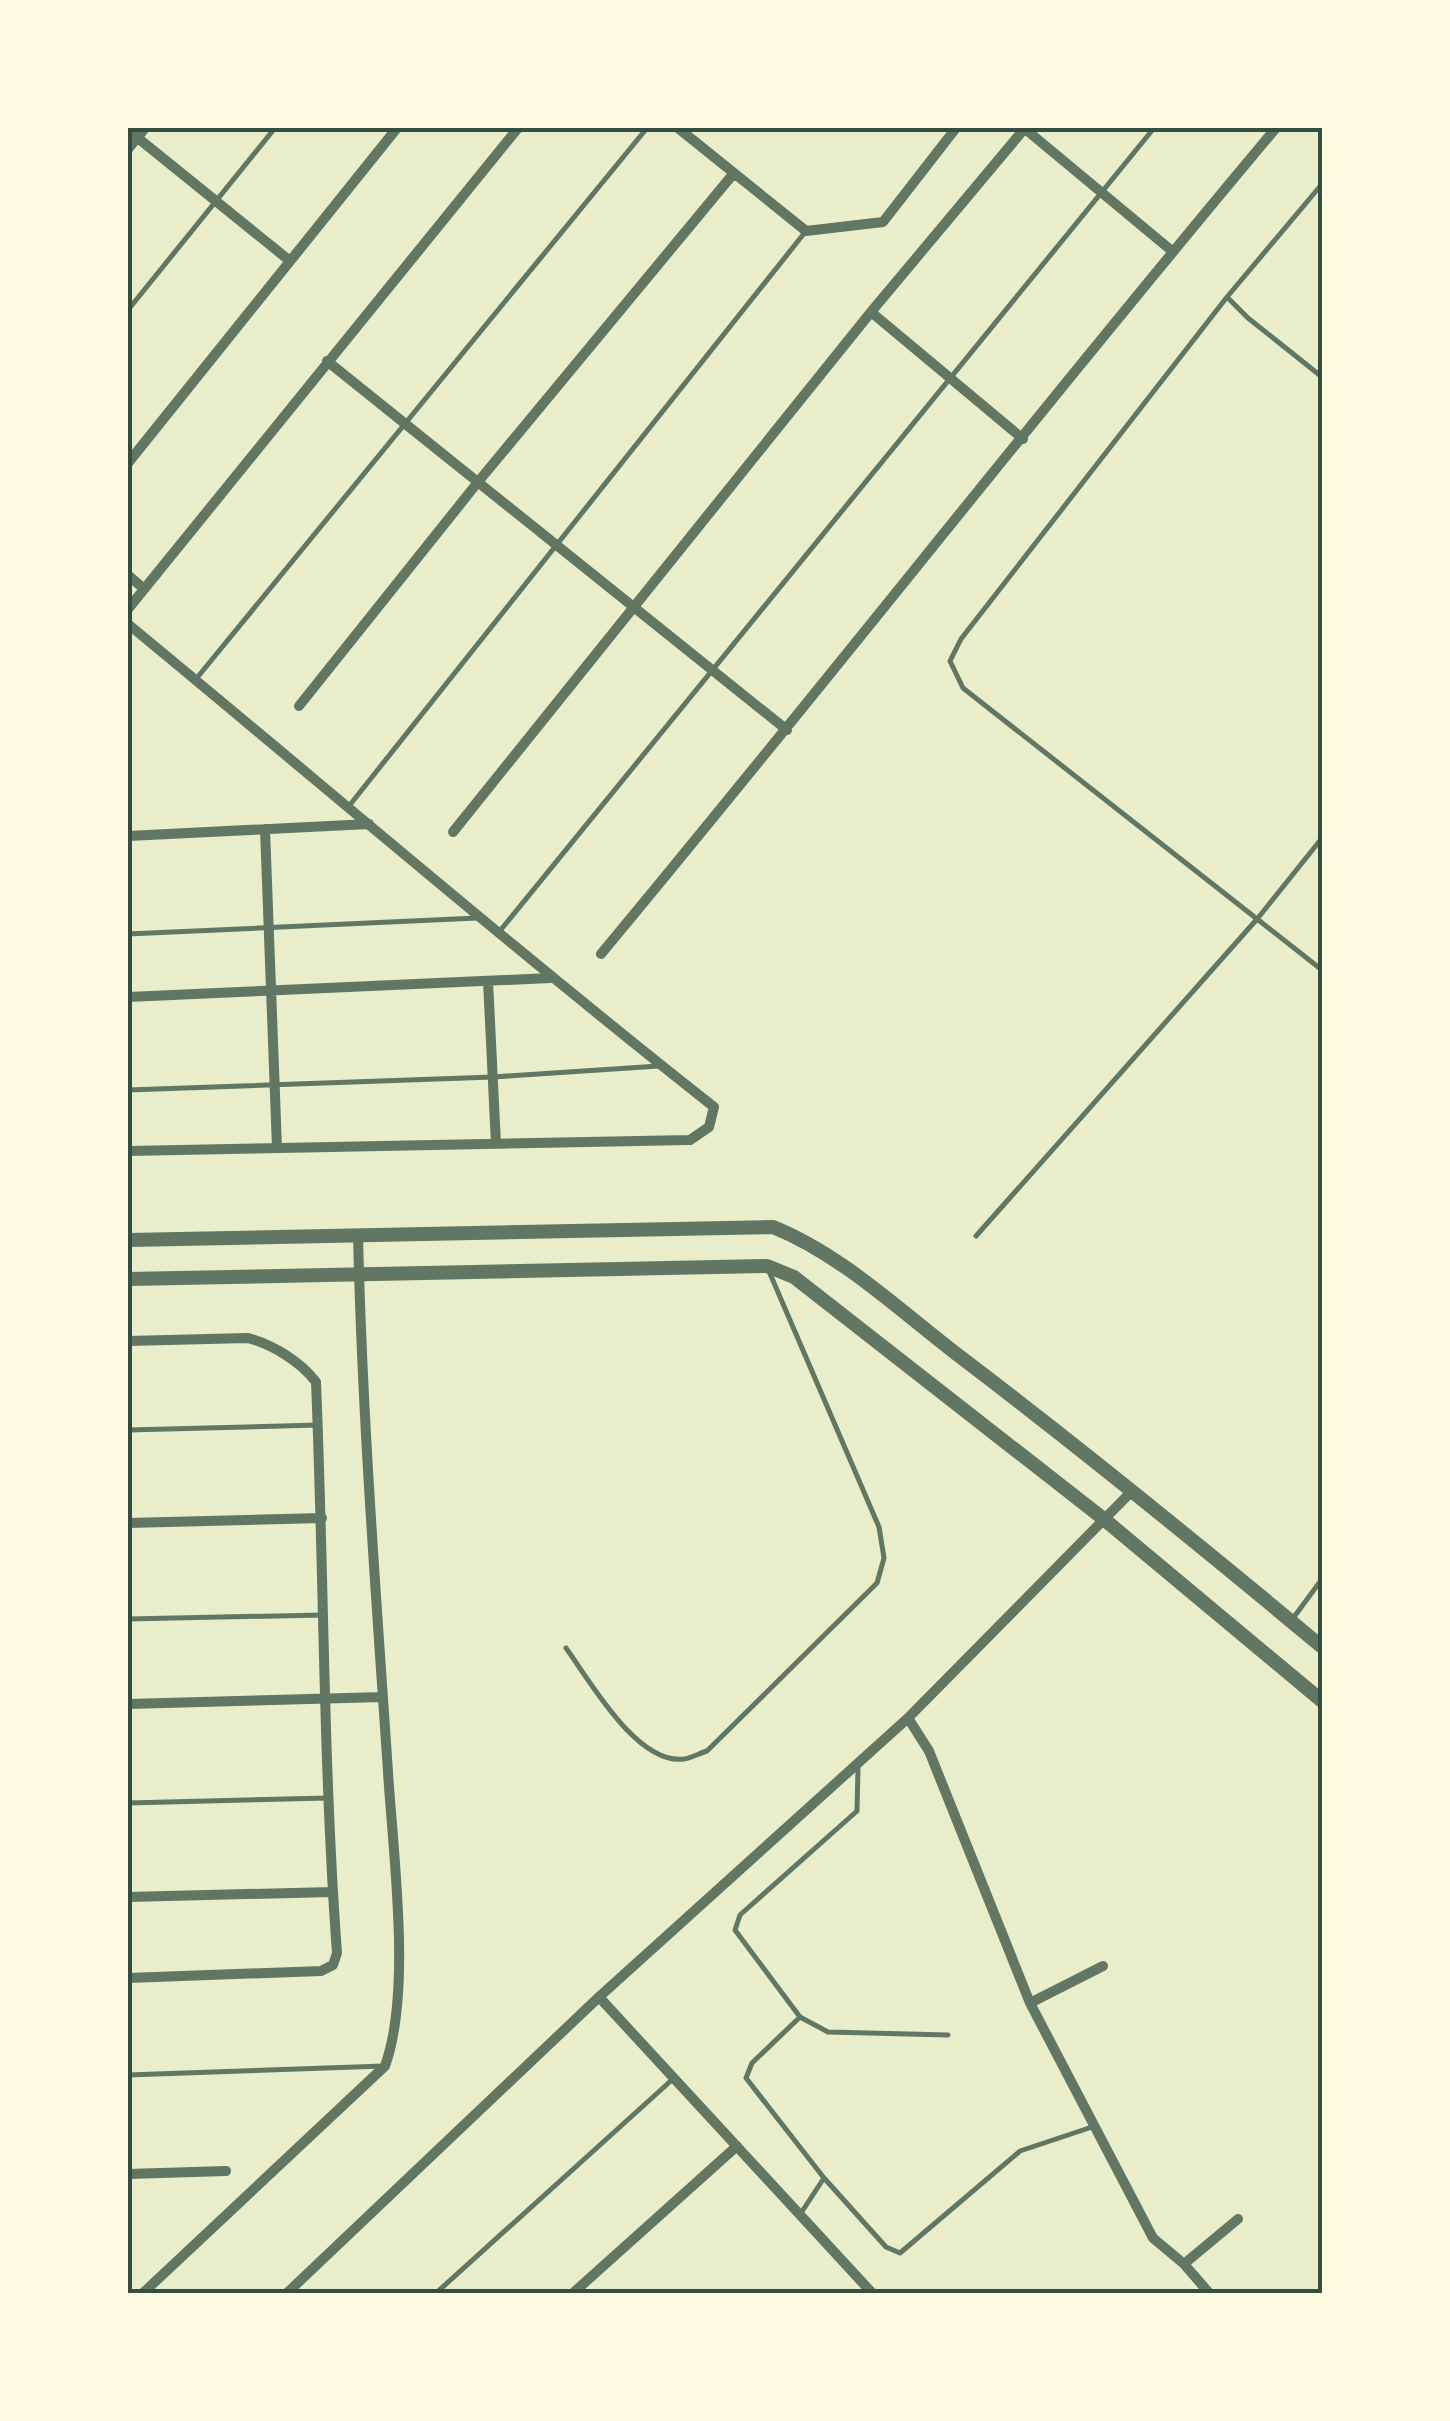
<svg xmlns="http://www.w3.org/2000/svg" width="1450" height="2421" viewBox="0 0 1450 2421" font-family="'Exo 2',sans-serif">
	<style>
		.lines { fill: none; stroke-linecap: round; stroke-linejoin: round }
		.service { stroke: #617663; stroke-width: 5 }
		.minor { stroke: #617663; stroke-width: 10 }
		.tertiary { stroke: #617663; stroke-width: 14 }
		.neatline { fill: none; stroke: #344e41; stroke-width: 4 }
	</style>
	<rect width="100%" height="100%" fill="#e9edc9"/>
	<g class="lines">
		<path class="service" d="M1322 184 1227 297 1248 318 1322 377
			M1227 297 961 639 950 661 963 688 1322 970
			M128 310 275 128
			M196 679 647 128
			M349 806 806 231
			M499 932 1154 128
			M128 934 477 918
			M128 1090 493 1077 659 1066
			M976 1236 1258 918 1322 838
			M128 1430 318 1425
			M128 1619 323 1615
			M1291 1621 1322 1579
			M566 1648C590 1681 637 1765 684 1759 691 1758 700 1753 707 1751L877 1583 884 1558 879 1527 768 1269
			M858 1768 857 1811 740 1915 735 1930 800 2017 828 2032 948 2035
			M128 1803 328 1798
			M800 2017 752 2063 746 2078 824 2178 886 2247 900 2253 1020 2151 1092 2127
			M128 2075 384 2066
			M801 2213 824 2178
			M435 2294 674 2078"/>
		<path class="minor" d="M678 128 806 231 883 222 956 128
			M1024 128 1172 251
			M128 130 290 261
			M128 149 145 128
			M871 312 1023 439
			M327 361 787 730
			M128 463 397 128
			M128 575 143 588
			M128 609 518 128
			M128 624C323 785 515 950 714 1107L709 1127 690 1140 128 1151
			M299 706 478 482 734 173
			M265 829 277 1148
			M453 832 871 312 1025 128
			M128 836 369 824
			M601 954C829 680 1047 400 1276 128
			M488 981 496 1144
			M128 997 550 978
			M128 1341 248 1338C273 1345 300 1361 316 1382 324 1573 323 1763 337 1953L333 1965 321 1971 128 1978
			M128 1523 322 1518
			M128 1704 383 1697
			M908 1718 929 1751 1030 2003 1153 2238 1184 2264 1238 2219
			M128 1897 332 1892
			M599 1997 873 2294
			M1030 2003 1103 1966
			M128 2174 226 2171
			M1184 2264 1210 2294
			M142 2294 385 2066C412 1991 393 1854 388 1772 376 1593 362 1414 358 1234
			M286 2294 599 1997 908 1718 1133 1490
			M572 2294 737 2146"/>
		<path class="tertiary" d="M128 1240 773 1227C840 1254 897 1308 954 1352 1079 1447 1201 1546 1322 1647
			M128 1279 767 1266 794 1277 1105 1520 1322 1701"/>
	</g>
	<rect width="1450" height="2421" fill="none" stroke="#fefae0" stroke-width="260"/>
	<rect x="130" y="130" width="1190" height="2161" class="neatline"/>
</svg>
